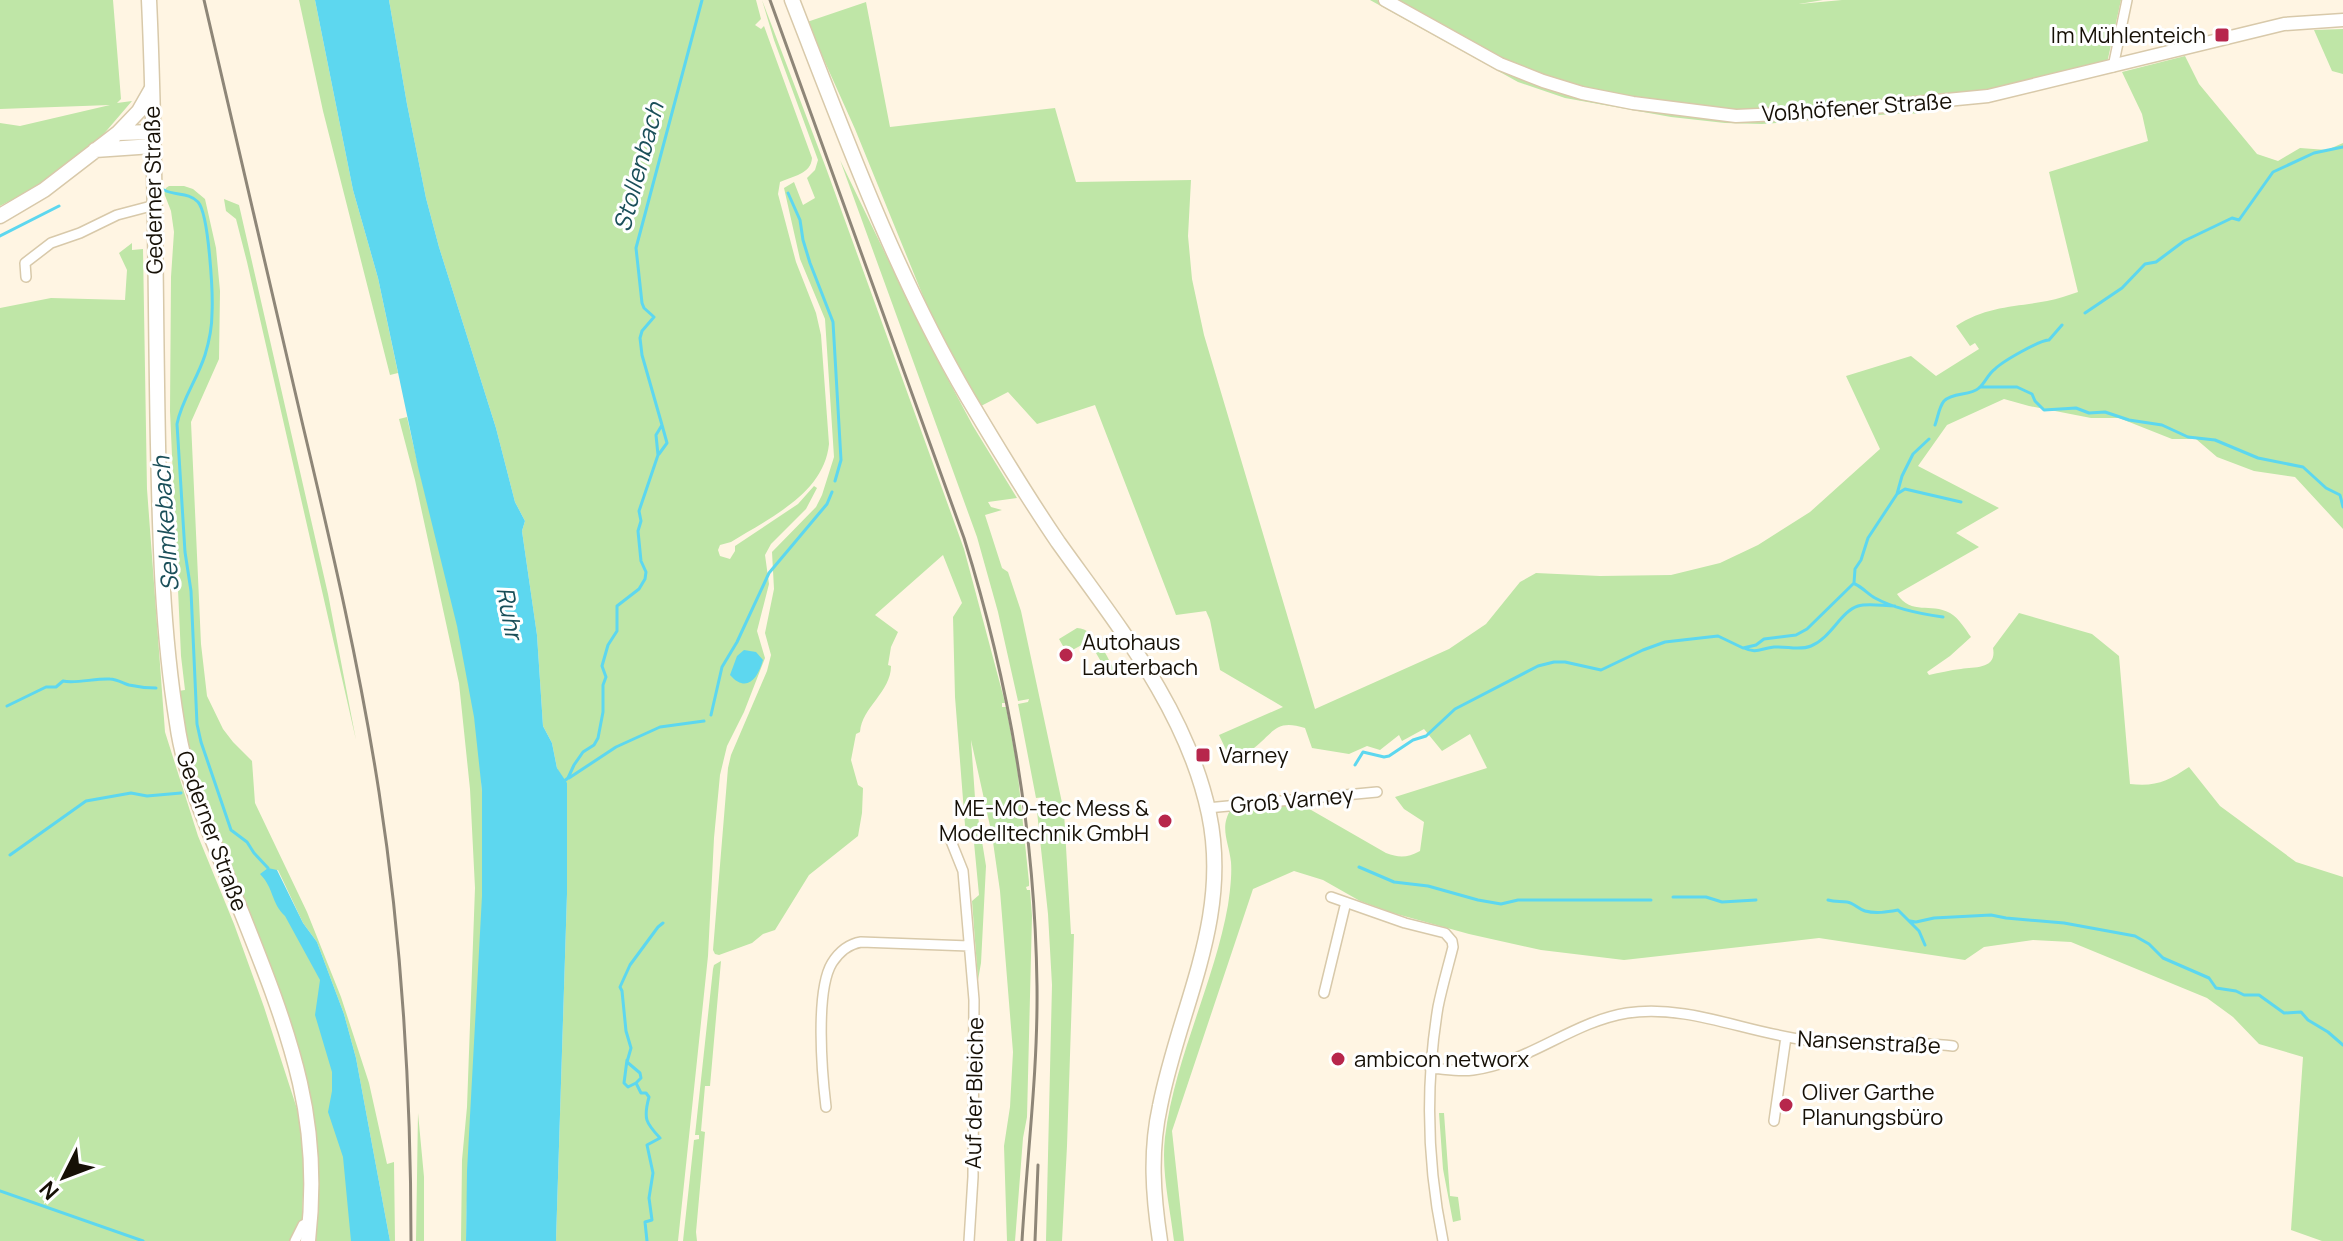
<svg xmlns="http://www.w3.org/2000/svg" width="2343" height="1241" viewBox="0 0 2343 1241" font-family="Manrope,sans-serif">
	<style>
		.green { fill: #bfe6a7 }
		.water { fill: #5dd7ef }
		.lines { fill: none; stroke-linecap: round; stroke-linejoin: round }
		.stream { stroke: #5dd7ef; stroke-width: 3 }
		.minor-casing { stroke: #d8c9aa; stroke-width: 12 }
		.tertiary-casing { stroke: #d8c9aa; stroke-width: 15 }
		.secondary-casing { stroke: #d8c9aa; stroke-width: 17 }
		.primary-casing { stroke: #d8c9aa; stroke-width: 17 }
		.minor { stroke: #fff; stroke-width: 9 }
		.tertiary { stroke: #fff; stroke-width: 12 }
		.secondary { stroke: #fff; stroke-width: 14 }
		.primary { stroke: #fff; stroke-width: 14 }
		.rail { stroke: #8e8678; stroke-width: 3 }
		.poi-dot { fill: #b7264c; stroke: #fff; stroke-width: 3 }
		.labels { text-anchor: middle; stroke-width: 6; stroke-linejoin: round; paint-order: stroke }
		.poi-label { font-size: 22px; fill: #161006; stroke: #fff; text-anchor: start }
		.street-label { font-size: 22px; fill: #161006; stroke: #fff }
		.water-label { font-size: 24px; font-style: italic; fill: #1a4f59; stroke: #fff }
	</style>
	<rect width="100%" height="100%" fill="#fff5e3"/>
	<path class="green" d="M0 0H113L121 99 117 103 132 101 96 143 31 190 0 206V123L20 126 110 105 0 109Z
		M299 0H315L353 190 378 278 398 373 390 375 323 111Z
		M389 0H756L761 19 755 25 761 29 764 26 812 158C811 174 793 176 780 182L778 194 796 262 816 313 821 335 829 444C824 494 769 518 731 542L720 545 718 550 720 556 730 559 735 551V546L798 504 814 486 817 488 806 509 771 544 765 555 769 584 757 631 765 658 744 712 727 746 720 775 714 838 708 956 678 1241H556L567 894 565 856 567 850 561 777 557 768 552 743 543 726 537 635 522 531 525 521 515 502 496 428 439 247 426 198 407 104Z
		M762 0 826 168 964 549 1003 695 1005 703H1002V707H1006L1017 766 1029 882V886L1026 887 1027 890H1030L1032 916 1027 1117 1023 1138 1015 1241H1007L1004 1146 1010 1107 1013 1052 1000 891 992 835 971 740 975 798 986 866 981 963 978 980 972 901 979 895 973 832 967 836 965 825 955 697 953 617 962 603 943 555 875 615 898 632 891 647 888 665 891 666C891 692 862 707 860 732L856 734 851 760 858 785 863 788 862 813 858 836 809 875 775 930 763 934 752 943 719 955 715 954 713 950 728 768 731 755 767 671 771 655 765 633 774 589 772 552 816 507 822 495 834 457 825 319 800 259 784 188 794 182 803 205 815 198 807 178 815 170 818 160 774 40Z
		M1370 0H1377L1387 5 1487 62 1695 116 1916 108 1921 114 1906 113 1762 124 1725 123 1671 117 1565 98 1518 82Z
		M1394 0H1823L1799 4 1842 0H2121L2107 63 2027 83 2007 85V89L1769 112 1695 109 1576 87 1514 65Z
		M866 2 890 127 1055 108 1076 182 1191 180 1188 236 1192 279 1204 335 1315 709 1449 649 1486 624 1520 582 1536 573 1600 576 1671 575 1720 563 1758 545 1810 512 1880 449 1846 376 1911 356 1936 376 1979 349 1975 343 1970 346 1956 326C1986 306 2015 307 2047 301 2058 299 2068 295 2078 292L2049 172 2148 141 2142 114 2122 72 2185 56 2199 84 2257 154 2278 161 2300 148 2327 150 2343 143V529L2295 477 2254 471 2217 457 2196 439H2172L2119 418H2091L2029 406 2004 399 1947 425 1918 466 1999 508 1956 533 1979 547 1897 594C1912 616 1930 602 1950 613 1959 618 1965 629 1971 637L1950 656 1927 672 1929 675C1939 673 1950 670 1961 669 1976 667 1997 669 1993 648L2019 613 2092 634 2119 656 2130 784C2156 787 2168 781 2189 767L2220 806 2296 862 2343 877V1241H2322L2291 1230 2303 1057 2259 1044 2233 1017 2207 998 2071 942 2033 940 1984 947 1965 960 1819 938 1624 960 1541 950 1469 934 1393 913 1360 901 1323 880 1294 871 1253 889 1172 1131 1184 1241H1174C1170 1207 1161 1171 1165 1137 1175 1057 1214 984 1228 905 1230 892 1232 875 1231 862 1229 842 1219 828 1231 809L1299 803 1386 853C1399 858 1407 858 1420 851L1424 822 1404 809 1395 797 1487 768 1470 734 1442 751 1424 729 1402 741 1399 735 1380 750 1367 746 1349 754 1312 748 1305 728C1276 719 1274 732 1254 748 1248 753 1238 755 1230 758L1219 735 1283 707 1220 670 1210 620 1206 611 1176 615 1095 405 1037 424 1008 392 981 406 932 318 855 129 807 22Z
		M2343 29V74L2332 71 2314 30Z
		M840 160 928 342 973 426 1017 498 988 502 991 507 1002 510 985 515 1002 568 1008 572 1021 611 1064 812 1071 934H1074L1067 1146 1062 1241H1046L1052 985 1048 914 1036 802 1044 800 1045 797 1036 798 1018 704 1028 702 1029 699 1018 701 998 612 977 537Z
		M169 186H184L193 189 205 199 216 248 220 291 219 359 191 422 201 644 207 696 223 729 233 742 252 761 255 803 307 912 341 997 369 1083 387 1164 394 1162 395 1241H390L356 1058 344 1014 317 942 303 923 278 870H275L316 949 387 1241H316C319 1198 315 1155 310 1112L195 770 185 735 178 691 185 690 181 656 170 411 171 277 174 232 171 211 164 193 166 188Z
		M224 199 239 205 328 594 356 740 247 262 236 219 226 211Z
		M132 243V250L143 249 147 489 165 732 198 836 234 924 264 1007 299 1115 304 1171 301 1241H0V308L51 298 125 300 127 270 119 253Z
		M407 417C434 540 476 665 482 792 489 942 468 1091 466 1241H461L462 1160 467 1107 475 888 470 789 459 683 415 480 399 419Z
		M1077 628C1097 629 1107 658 1116 673L1110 677 1089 641 1067 653 1059 639Z
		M721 961 710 1086H705L701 1131 705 1132 696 1232 697 1241H683L694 1140 699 1139V1135H695L713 969 714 965Z
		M418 1113 424 1177V1241H416Z
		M1439 1113H1444L1450 1196 1458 1197 1461 1220 1453 1222 1443 1169Z"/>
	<path class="water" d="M315 0H389L407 104 426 198 439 247 496 428 515 502 525 521 522 531 537 635 543 726 552 743 557 768 567 783V894L556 1241H466L467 1171 482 896V791L474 717 457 626 418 467 378 278 353 190Z
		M744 650 756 652 763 660C758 678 747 694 730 675L737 656Z
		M268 868 277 870 303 923 317 942 344 1014 356 1058 390 1241H351L343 1157 328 1112 332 1091V1072L315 1015 320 980 285 916C271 903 274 888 260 874Z"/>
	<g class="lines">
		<path class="stream" d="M164 190C176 196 188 192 198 202 209 214 213 294 212 313 212 327 209 342 205 355 197 380 182 399 177 424L185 552 191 591 197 724 201 742 231 830 247 842 254 853 268 868
			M788 193 800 220 803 240 810 263 833 322 841 460 835 481
			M0 236 59 206
			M2085 313 2122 288 2145 264 2156 262 2184 241 2232 218 2239 220 2273 172 2314 153 2343 147
			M1981 387H2017L2032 394 2035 401 2044 410 2076 408 2089 413 2105 412 2129 420 2162 425 2188 437 2215 440 2258 458 2303 467 2326 488 2340 495 2343 507
			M1935 425C1938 417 1939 407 1944 401 1953 392 1970 396 1979 388 1985 383 1988 374 1995 369 2003 361 2040 340 2049 340L2062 325
			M659 454 667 443 662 425
			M1897 494 1905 489 1961 502
			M1855 584C1862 587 1868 594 1875 598 1895 609 1921 614 1943 617
			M1744 648C1756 654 1762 648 1774 647 1787 646 1799 651 1811 646 1831 638 1841 611 1858 606 1868 603 1883 606 1895 606
			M7 706 46 687H56L63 681C75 684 96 678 110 679 116 679 123 683 129 685 138 687 147 688 156 688
			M711 715 722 667 737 642 769 573 827 504 832 492
			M1355 765 1363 752 1384 757 1389 756 1413 740 1426 736 1455 709 1538 666 1554 662H1565L1601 670 1643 650 1665 642 1718 636 1743 648 1756 645 1764 639 1796 635 1807 629 1854 583 1855 569 1861 560 1868 538 1897 494 1902 476 1913 454 1929 439
			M569 778 616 747 660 727 704 721
			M563 782 568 778 574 765 583 752 594 745 598 738 603 712V685L606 677 602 666 608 645 617 631V606L639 589 645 579 646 572 641 561 638 531 641 521 639 511 658 455 656 435 662 425 642 355 640 338 642 331 654 317 644 308 642 303 636 248 702 0
			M10 855 86 801 131 793 147 796 181 793
			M1359 867 1394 882 1428 886 1478 900 1501 904 1518 900H1651
			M1673 897H1706L1722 902 1756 900
			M1828 900C1835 902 1840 901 1847 902 1854 903 1858 909 1865 911 1876 914 1887 912 1898 910L1919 931 1925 945
			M1910 921 1916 922 1934 918 1991 915 2006 918 2064 923 2135 936 2149 944 2163 958 2209 978 2216 988 2236 991 2244 995H2259L2284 1013 2301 1012 2308 1020 2328 1032 2343 1045
			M627 1060 624 1083 628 1087 636 1083
			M0 1191 143 1241
			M647 1241 645 1222 652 1220 649 1198 653 1173 647 1145 660 1138C646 1123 643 1119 649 1097L646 1093H641L636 1083 641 1078 640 1073 627 1062 631 1048 626 1031 622 991 620 987 630 965 658 927 663 923"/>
		<g class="minor-casing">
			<path id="minor" d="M2113 67 2127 0
				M26 277 25 263 51 243 80 233 117 215 155 205
				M1207 808 1377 792
				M951 841 963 871 974 1000 973 1177 969 1241
				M1331 897 1405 923 1445 933 1452 941 1453 947C1448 967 1442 987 1438 1007 1425 1086 1427 1163 1443 1241
				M1324 993 1346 902
				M1430 1068C1445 1069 1459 1072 1473 1070 1528 1063 1572 1022 1627 1013 1689 1004 1746 1033 1807 1040 1856 1046 1904 1040 1953 1046
				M826 1107C822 1074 815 991 832 963 839 952 849 944 861 942L969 946
				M1774 1121 1786 1037
				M295 1241 303 1225 311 1221"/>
		</g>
		<g class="tertiary-casing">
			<path id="tertiary" d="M1385 0 1500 64 1543 81 1582 93 1633 103 1736 116 1822 112 1988 96 2284 24 2343 20"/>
		</g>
		<g class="secondary-casing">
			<path id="secondary" d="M792 0C845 136 894 272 968 398 997 447 1026 495 1058 542 1118 626 1187 710 1209 814 1231 919 1180 1005 1160 1106 1150 1151 1153 1195 1160 1241
				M118 133 153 132
				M95 150 153 146
				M0 216 44 190 118 133 139 111 151 90"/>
		</g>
		<g class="primary-casing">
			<path id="primary" d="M149 0C156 148 155 296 158 445 160 538 162 631 177 723 184 774 205 821 224 868 251 938 283 1009 300 1083 312 1135 314 1189 308 1241"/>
		</g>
		<use href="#minor" class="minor"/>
		<use href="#tertiary" class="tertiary"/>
		<use href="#secondary" class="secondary"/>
		<use href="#primary" class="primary"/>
		<path class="rail" d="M204 0C237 142 270 284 303 426 332 548 360 669 379 792 402 941 411 1091 411 1241
			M770 0 964 538C1010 685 1035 832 1037 986 1038 1071 1027 1156 1022 1241
			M1035 1241 1038 1165"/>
	</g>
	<g class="poi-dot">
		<rect x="2214" y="27" width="16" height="16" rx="4"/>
		<circle cx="1066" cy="655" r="8"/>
		<rect x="1195" y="747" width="16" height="16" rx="4"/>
		<circle cx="1165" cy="821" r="8"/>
		<circle cx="1338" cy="1059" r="8"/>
		<circle cx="1786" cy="1105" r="8"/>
	</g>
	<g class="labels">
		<g class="poi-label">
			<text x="2206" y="43" text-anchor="end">Im Mühlenteich</text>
			<text x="1082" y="650">Autohaus<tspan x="1082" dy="25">Lauterbach</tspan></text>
			<text x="1219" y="763">Varney</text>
			<text x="1149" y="816" text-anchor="end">ME-MO-tec Mess &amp;<tspan x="1149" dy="25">Modelltechnik GmbH</tspan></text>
			<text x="1354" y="1067">ambicon networx</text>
			<text x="1802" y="1100">Oliver Garthe<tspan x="1802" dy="25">Planungsbüro</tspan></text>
		</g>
		<g class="street-label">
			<text transform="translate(1857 107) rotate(-4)" y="8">Voßhöfener Straße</text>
			<text transform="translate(153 190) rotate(-91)" y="8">Gederner Straße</text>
			<text transform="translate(1292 800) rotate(-5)" y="8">Groß Varney</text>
			<text transform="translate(212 831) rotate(70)" y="8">Gederner Straße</text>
			<text transform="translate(1869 1042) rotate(3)" y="8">Nansenstraße</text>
			<text transform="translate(974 1093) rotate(-89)" y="8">Auf der Bleiche</text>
		</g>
		<g class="water-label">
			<text transform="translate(639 167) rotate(-75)" y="8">Stollenbach</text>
			<text transform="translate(166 524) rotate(-94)" y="8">Selmkebach</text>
			<text transform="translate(509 613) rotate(79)" y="8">Ruhr</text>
		</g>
	</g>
	<g transform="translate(64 1177) rotate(228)" stroke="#ffffff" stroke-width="6" paint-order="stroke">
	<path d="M0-6L14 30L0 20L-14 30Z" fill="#161006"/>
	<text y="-12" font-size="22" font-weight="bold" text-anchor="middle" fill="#161006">N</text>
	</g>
</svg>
